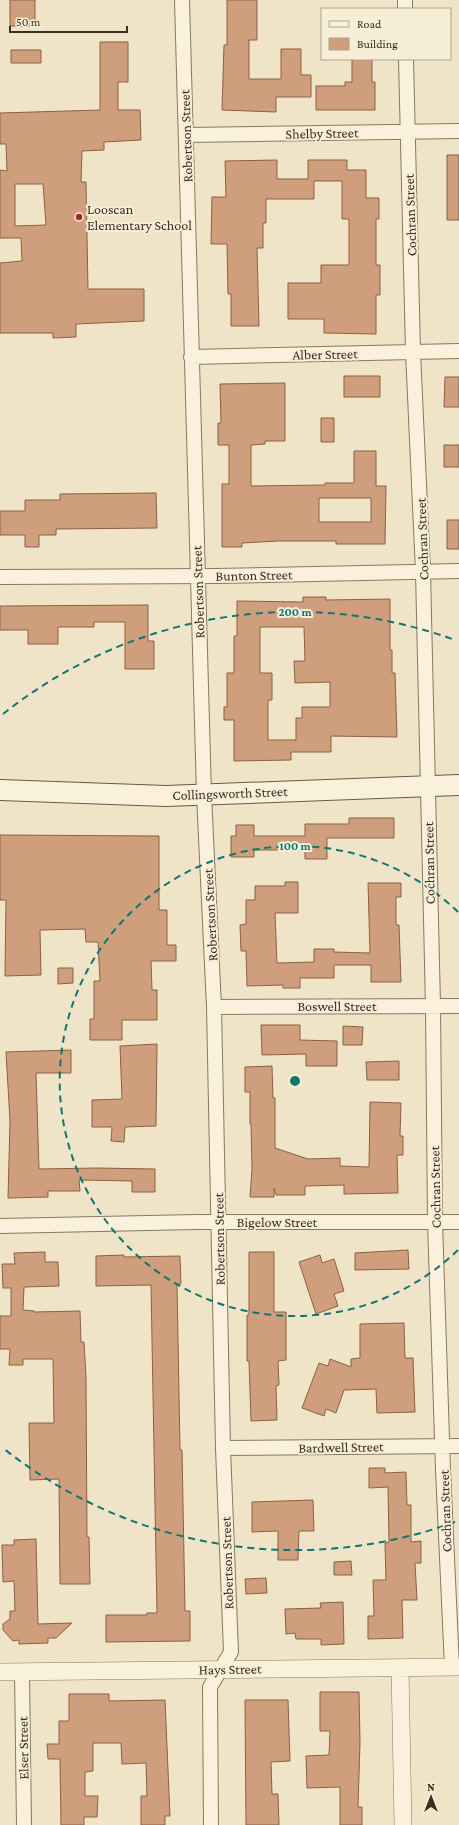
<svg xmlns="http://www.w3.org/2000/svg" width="459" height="1825" viewBox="0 0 459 1825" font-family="'Crimson Pro',serif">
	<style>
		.building { fill: #cf9f7d; stroke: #8d5f41; fill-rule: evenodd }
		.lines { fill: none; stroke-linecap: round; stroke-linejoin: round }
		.minor-casing { stroke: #8d765c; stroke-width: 16 }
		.tertiary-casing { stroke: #8d765c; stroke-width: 18 }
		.secondary-casing { stroke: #6f573f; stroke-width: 22 }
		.minor { stroke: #faf1dc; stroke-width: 14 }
		.tertiary { stroke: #faf1dc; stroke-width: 17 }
		.secondary { stroke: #faf1dc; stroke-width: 20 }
		.ring { fill: none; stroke: #0f766e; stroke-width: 2; stroke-dasharray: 7 5 }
		.poi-dot { fill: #9e2a2b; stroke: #f7eed8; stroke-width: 1.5 }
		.labels { text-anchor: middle; stroke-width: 4; stroke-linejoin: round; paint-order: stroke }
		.street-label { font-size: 14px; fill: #3d2e20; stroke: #f7eed8 }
		.poi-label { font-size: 14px; fill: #3d2e20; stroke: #f7eed8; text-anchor: start }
		.centre { fill: #0f766e; stroke: #f7eed8; stroke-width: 2 }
		.ring-label { font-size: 12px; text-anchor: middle; font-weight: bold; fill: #0f766e; stroke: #f7eed8; stroke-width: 4; stroke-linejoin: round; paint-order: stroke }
	</style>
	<rect width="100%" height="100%" fill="#f0e4c8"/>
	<path class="building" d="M10 0H35V26H10Z
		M227 0H257V40H249V79H281V49H301V75H311V97H276V112L222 110 224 45H227Z
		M100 42H128V82H118V110H140L141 140 104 142V150L82 151 81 182H86L88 289H144V321L76 324V337L53 338V333H0V263L22 261 21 238H0V170L7 171 6 144H0V113L100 110ZM15 184H43L46 225 15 226Z
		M11 50H41V63H11Z
		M352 59H372V82H375V110H316V86H345V82H352Z
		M447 155H459V220H447Z
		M277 160V179H308V160H347V170H366V198H379V219H376V265H380V295H376V334L324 333V319H288V283H321V265H349V219H342V181H314V199H266V223H263V248H257L259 326H231V294H228L227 244H211L212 197H226L225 161Z
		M344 376H380V397H344Z
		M445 377H459V407H444Z
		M285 383V441H265V444L251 445V486L325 485V483H354V451H376V486H386L385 544H336V541H278L242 543V547H222V484H229V445H218V423H221L220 384ZM319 498H371V522H319Z
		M321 418H334V442H321Z
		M444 445H459V467H444Z
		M156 493 157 528 56 529V535H39V547H25V535H0V511H25V500H60V494Z
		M447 520H459V549H447Z
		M303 597H326V600L390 599V650H392V673H395L397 737 331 736V752H291V760L234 761V720H224V707H227V673H234V636H237V601L303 602ZM260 627H304L305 661H294L295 683 330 682V707H302V718H296V740H268V700H272V673H260Z
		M148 605V641H154V669H125V622H94V627H58V644H28V630H0V606Z
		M349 818H394V838H327V859H305V850H254V857H231V836H236V825H254V836H305V824H349Z
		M0 835 159 836V910H167V945H176V961H151L152 990H157V1020H122V1040H90V1019H94V981H100L98 942H86L85 929 40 930 41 975 5 976 6 900H0Z
		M285 882H298V913H275L277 963 314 962V949H334V952L370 953 368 883H401V897H396V925H399L401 982H371V965H334V978H300V988H283V985L247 986 246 951H241L240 925 246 924V900H255V886H285Z
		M58 968H73V983L58 984Z
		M261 1025H300V1040L337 1041V1066H306V1054L262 1055Z
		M343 1026 363 1027 362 1045H343Z
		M157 1044 156 1126 125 1127 124 1142 111 1141 112 1127H92V1100L122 1099 120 1046Z
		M71 1050V1073H36L39 1169 97 1168 155 1169V1192H132V1181L79 1180 80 1191H48V1197L8 1198 10 1121 6 1052Z
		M399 1061V1080H367L366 1062Z
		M272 1066 273 1098H275V1148L308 1159 340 1158V1166L369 1167 370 1102 401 1103 400 1136H403V1155H397L398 1193 344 1194V1185L305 1186V1195H276L274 1188V1197H250L252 1169 251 1124H250V1092H245V1067Z
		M408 1250 409 1269 355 1270V1253Z
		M45 1252V1262H58L59 1286 24 1287 23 1310 34 1311V1312L80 1311 81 1342H84L86 1377 87 1537H89L90 1584H60L59 1479 30 1480 29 1423H54L53 1359H23V1365H9L10 1349H0V1316H11V1288H3L2 1264H15L14 1253Z
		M249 1252H274V1312H286V1360L278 1361 279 1385 276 1386 277 1420 251 1421 249 1361H247V1315H249Z
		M124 1255V1257L180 1256 181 1284H177L180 1450H182L185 1611H190V1641L106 1642V1615H147V1613H157L151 1285 96 1286V1256Z
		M320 1255 322 1263 334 1259 344 1291 334 1294 338 1306 316 1314 299 1262Z
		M404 1323 405 1358H413L415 1412 377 1413 376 1389 344 1390 336 1413 326 1409 324 1416 302 1408 319 1363 328 1366 330 1359 351 1367V1359L360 1358V1324Z
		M369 1468H385V1473L406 1472 407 1505H411V1542L421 1541V1563H415L417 1600H402L403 1638 368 1639V1616H374L373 1580H386L385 1543 389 1542 388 1487 369 1488Z
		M313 1500 314 1531H299L298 1560H278V1531L252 1532V1502Z
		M36 1539 38 1624 72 1623 56 1638H48V1643L19 1644V1640L13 1641 3 1630V1624L10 1619V1611H15L14 1581 3 1582 2 1545H14V1540Z
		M351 1561 352 1575H334V1562Z
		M266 1578 267 1593 246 1594 245 1579Z
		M343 1602 344 1644 321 1645V1639H296L295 1633 286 1634 285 1609 321 1608 320 1603Z
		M320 1692H359L360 1742 358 1807H362V1825H340V1787L307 1788 306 1756 329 1755 330 1731H320Z
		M69 1694H109V1701L165 1700 170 1816H165V1825H141V1796H147L146 1763 122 1764 121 1743H93V1771L85 1772V1796H98L97 1817H84V1825H61L60 1759H48L47 1744H59V1721H69Z
		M245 1700H288L290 1761 271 1762 272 1794H278L279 1825H246Z"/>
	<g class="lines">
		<g class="minor-casing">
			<path id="minor" d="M182 0 204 795 214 1007 223 1448 231 1652 210 1687 211 1825
				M405 0V9
				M406 59 413 352 423 572 433 1006 435 1222 443 1470 452 1667
				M186 135 459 131
				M191 357 459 351
				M0 577 216 576 459 571
				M214 1007 459 1006
				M0 1226 197 1222H459
				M223 1448 459 1446
				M22 1672 24 1825"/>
		</g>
		<g class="tertiary-casing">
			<path id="tertiary" d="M400 1668 403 1825
				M0 1672 459 1667"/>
		</g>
		<g class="secondary-casing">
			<path id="secondary" d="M0 790 166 796 459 785"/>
		</g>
		<use href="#minor" class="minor"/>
		<use href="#tertiary" class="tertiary"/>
		<use href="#secondary" class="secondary"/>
	</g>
	<g class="ring">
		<path d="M458 1250A235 235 0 1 1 458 912"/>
		<path d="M455 1522A469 469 0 0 1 3 1448M3 714A469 469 0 0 1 455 640"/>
	</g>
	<circle class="poi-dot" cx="79" cy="217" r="4"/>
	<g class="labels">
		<g class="street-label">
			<text transform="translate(322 133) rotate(-1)" y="5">Shelby Street</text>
			<text transform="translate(186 136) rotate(-92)" y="5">Robertson Street</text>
			<text transform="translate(410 215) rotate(-92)" y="5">Cochran Street</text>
			<text transform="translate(325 354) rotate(-1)" y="5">Alber Street</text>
			<text transform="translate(422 539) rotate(-92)" y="5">Cochran Street</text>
			<text transform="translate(254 575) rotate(-1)" y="5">Bunton Street</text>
			<text transform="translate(198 592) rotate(-92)" y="5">Robertson Street</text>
			<text transform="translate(230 793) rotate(-2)" y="5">Collingsworth Street</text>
			<text transform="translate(429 863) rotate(-91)" y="5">Cochran Street</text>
			<text transform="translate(210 915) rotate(-93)" y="5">Robertson Street</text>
			<text x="337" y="1011">Boswell Street</text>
			<text transform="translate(435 1187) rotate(-91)" y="5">Cochran Street</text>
			<text x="277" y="1227">Bigelow Street</text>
			<text transform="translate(219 1239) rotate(-91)" y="5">Robertson Street</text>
			<text transform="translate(341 1447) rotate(-1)" y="5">Bardwell Street</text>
			<text transform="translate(445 1511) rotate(-92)" y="5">Cochran Street</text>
			<text transform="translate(227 1563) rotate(-92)" y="5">Robertson Street</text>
			<text transform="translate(230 1669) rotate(-1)" y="5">Hays Street</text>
			<text transform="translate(23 1748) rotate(-91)" y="5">Elser Street</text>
		</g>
		<g class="poi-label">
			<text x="87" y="214">Looscan<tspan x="87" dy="16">Elementary School</tspan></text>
		</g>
	</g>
	<circle cx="295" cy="1081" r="6" class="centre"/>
	<g class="ring-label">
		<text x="295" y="616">200 m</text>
		<text x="295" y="850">100 m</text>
	</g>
	<rect x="321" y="8" width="130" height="52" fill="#f7eed8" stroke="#ada18e"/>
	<rect x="329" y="21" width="20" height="6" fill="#faf1dc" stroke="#ada18e"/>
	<text x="357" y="28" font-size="12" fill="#3d2e20">Road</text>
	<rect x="329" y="38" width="20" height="12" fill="#cf9f7d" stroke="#ada18e"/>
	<text x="357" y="48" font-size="12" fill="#3d2e20">Building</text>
	<g transform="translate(431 1797)" stroke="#f7eed8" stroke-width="3" paint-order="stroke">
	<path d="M0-3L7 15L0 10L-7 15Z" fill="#3d2e20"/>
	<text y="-6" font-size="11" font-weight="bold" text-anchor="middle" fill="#3d2e20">N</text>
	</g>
	<path d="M10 26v6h117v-6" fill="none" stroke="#3d2e20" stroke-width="2"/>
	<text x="16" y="26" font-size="12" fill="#3d2e20" stroke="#f7eed8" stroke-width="3" paint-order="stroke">50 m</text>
</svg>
